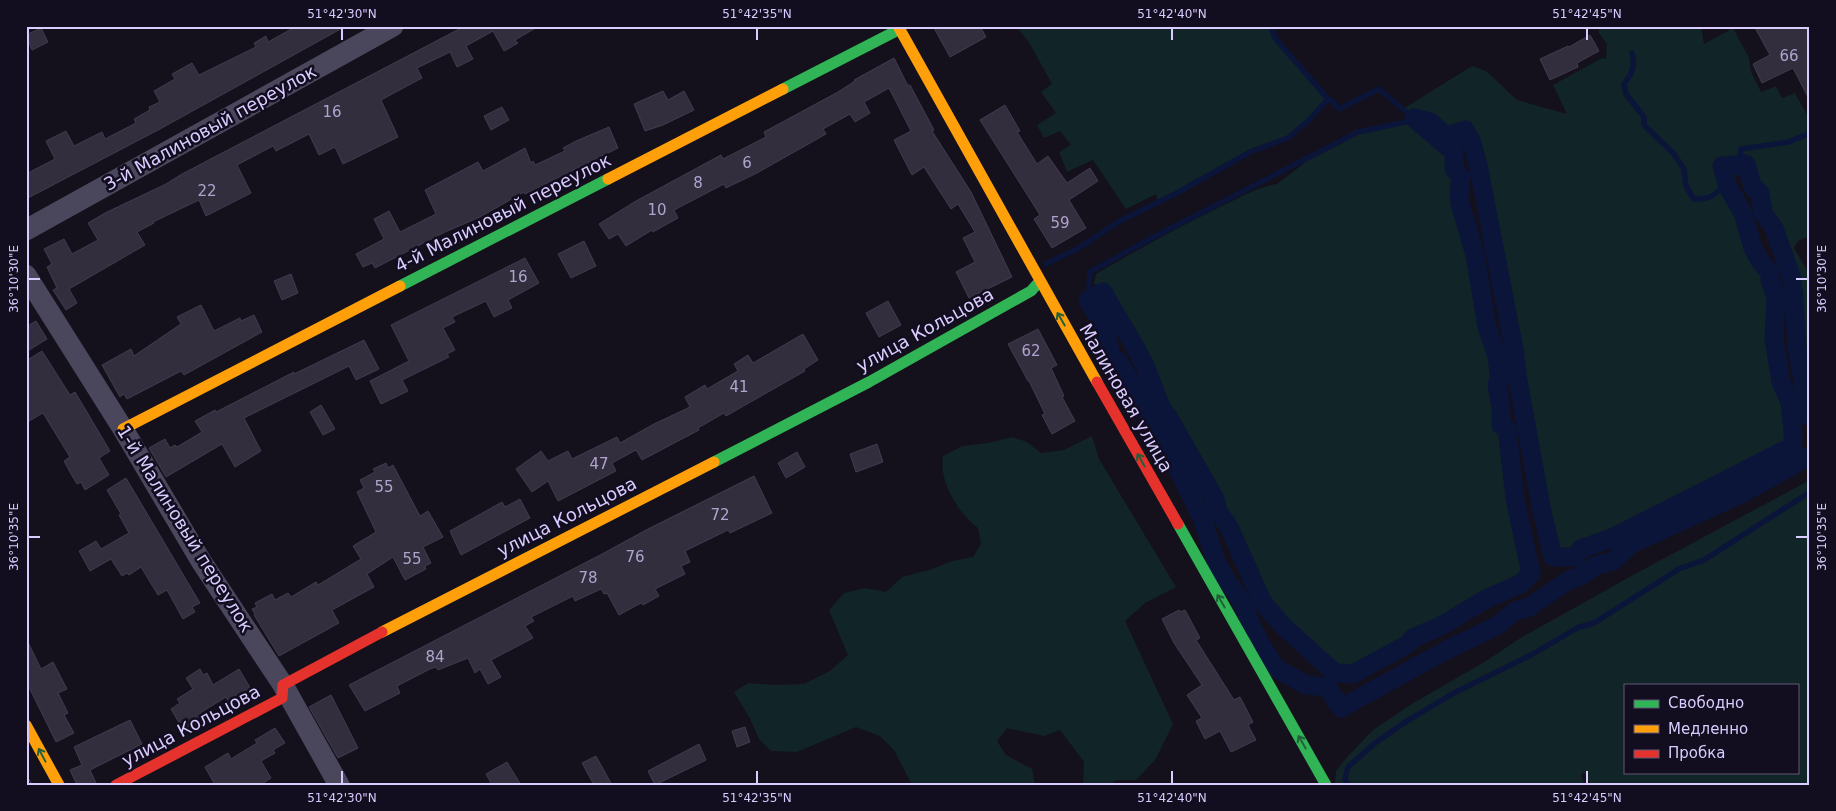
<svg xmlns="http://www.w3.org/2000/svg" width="1836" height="811" viewBox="0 0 1836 811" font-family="'DejaVu Sans',sans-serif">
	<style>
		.green { fill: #112427; fill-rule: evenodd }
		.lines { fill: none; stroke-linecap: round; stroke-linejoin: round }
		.stream { stroke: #0b1539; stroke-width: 5.5 }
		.canal { stroke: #0b1539; stroke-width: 19 }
		.building { fill: #332e3e; stroke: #423b4f }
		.street { stroke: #4a465c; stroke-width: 21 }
		.fast { stroke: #30b455; stroke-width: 11 }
		.slow { stroke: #ff9f0a; stroke-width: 11 }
		.jam { stroke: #e5322d; stroke-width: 11 }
		.tram { stroke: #435267; stroke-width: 1 }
		.oneway { stroke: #22603a }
		.ticks { fill: none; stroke: #d9ccfe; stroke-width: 2 }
		.labels { text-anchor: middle; stroke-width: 5; stroke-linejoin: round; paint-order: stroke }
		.number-label { font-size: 15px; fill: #b0a4ce }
		.street-label { font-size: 18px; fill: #d9ccfe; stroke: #130d20 }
		.neatline { fill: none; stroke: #d9ccfe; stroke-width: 2 }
		.ticks-label { font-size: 12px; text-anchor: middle; fill: #d9ccfe }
	</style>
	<rect width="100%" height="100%" fill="#14111c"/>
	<path class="green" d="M1016 26H1271L1275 39 1328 99 1308 121 1288 138 1250 152 1158 202 1156 194 1126 209 1093 160 1067 172 1059 152 1071 145 1060 131 1044 138 1037 125 1056 113 1041 92 1052 84 1030 44Z
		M1598 26H1701L1704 44 1733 28 1749 58 1751 72 1761 92 1776 86 1782 98 1795 93 1810 120V236L1798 241 1794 248 1810 275V417L1797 349 1794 297 1791 276 1774 228 1763 213 1760 193 1753 187 1746 165 1723 166C1724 184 1735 196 1742 213 1747 224 1749 235 1753 247 1756 257 1763 265 1770 273V280L1776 297 1774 339 1781 382 1790 402 1793 431V446L1614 537 1581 549 1575 557H1553L1542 512 1518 381 1514 349 1478 165 1471 140 1465 130 1456 133 1451 140 1430 122 1414 118 1403 109 1472 66 1486 71 1517 100 1567 114 1553 85 1602 58 1606 59 1607 44 1599 33Z
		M1417 121 1449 148 1454 151V169L1461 177 1459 193 1460 203 1475 255 1487 327 1497 356 1500 380 1497 385 1501 408V425L1507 429 1515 498 1531 574 1520 584 1486 599 1441 626 1413 638 1408 644 1353 674 1335 673 1282 625 1263 603 1228 525 1218 512 1215 499 1167 415 1162 409 1145 366 1103 292 1117 288 1105 291 1094 284 1096 274C1135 251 1175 229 1216 209 1235 200 1256 187 1277 184L1324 148 1358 132Z
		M1092 436 1099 459 1176 587 1145 603 1125 621 1173 724 1155 760 1136 780H1116L1111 785H1083L1084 762 1060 730 1044 736 1007 728 997 741 1006 755 1032 769 1035 785H912L894 750 880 736 856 727 797 752 771 751 759 739 749 717 734 692 748 683 774 685 804 684 830 671 848 655 829 610 844 593 865 588 886 592 902 577 929 570 952 561 973 557 981 544 978 528C959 514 938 481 943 456L963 446 988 443 1012 437 1027 442 1041 453 1064 450Z
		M1810 480V785H1591L1584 772 1581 775 1585 785H1336L1335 782 1336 771 1348 756 1373 730 1410 705 1486 661 1522 637 1633 575ZM1625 685H1797V772H1625Z"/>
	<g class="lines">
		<path class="stream" d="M1632 53C1636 65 1632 74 1624 84L1626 94 1644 117V125L1674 154 1684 169 1686 186 1694 199C1711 199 1716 196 1726 181
			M1328 99 1332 101 1339 109 1379 89 1449 148 1454 151
			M1740 165 1741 149 1789 142 1810 133
			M1046 264 1079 248 1118 222 1179 192 1250 152 1288 138 1308 121 1328 99 1275 38 1271 26
			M1096 305 1089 290 1090 272 1150 239 1358 132 1415 120
			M1348 785 1345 779 1348 767 1375 743 1407 721 1454 693 1533 654 1577 628 1594 623 1679 569 1704 560 1810 492"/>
		<path class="canal" d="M1810 417 1797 349 1794 297 1791 276 1774 228 1763 213 1760 193 1753 187 1746 164 1722 166 1728 187 1743 213 1753 248 1760 261 1770 273V280L1776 297 1774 339 1781 382 1790 402 1793 431V446L1614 537 1581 549 1575 557H1553L1542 512 1518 381 1514 349 1478 165 1471 140 1465 130 1456 133 1451 140 1430 122 1414 118 1449 148 1454 151V169L1461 177 1459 193 1460 203 1475 255 1487 327 1497 356 1500 380 1497 384 1501 408V425L1507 429 1515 498 1531 574 1520 584 1486 599 1441 626 1413 638 1408 644 1353 674 1335 673 1282 625 1263 603 1228 525 1218 512 1215 499 1167 415 1162 409C1156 395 1151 380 1145 366 1133 340 1116 317 1103 292L1088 300C1091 308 1098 314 1101 321 1107 333 1109 344 1111 357L1118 361 1125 372 1170 453 1202 518 1216 561 1226 580 1239 597 1259 642 1276 668 1306 685 1327 687 1341 708 1443 652 1498 625 1515 611 1529 607 1569 580 1581 576 1595 566 1613 561 1631 544 1743 493 1810 456"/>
	</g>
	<path class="building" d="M297 26H346L160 129 26 199V174L55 159 46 141 66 131 74 146 102 132 105 139 136 123 134 119 150 110 149 107 160 102 154 91 175 79 172 74 192 63 199 75 256 47 254 43 266 36 268 42Z
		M465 26H539L515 40 518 43 504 51 493 31 466 46 473 59 457 67 450 52 417 68 422 78 381 100 398 137 343 164 335 147 319 155 309 134 276 151 273 146 237 165 251 193 206 216 199 200 153 222 154 223 137 232 145 245 69 289 77 303 66 310 53 290 57 288 47 267 52 264 44 249 64 239 72 254 98 240 88 223 105 213 166 184 182 174Z
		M933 26H980L986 37 950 57Z
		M1754 26H1806L1810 33V101L1793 68 1762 83 1753 64 1770 55Z
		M41 28 48 42 32 50 26 35Z
		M1590 35 1599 51 1577 63 1578 67 1550 80 1540 59 1568 46 1569 47Z
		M894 58 908 86 910 85 934 130 932 131 971 192 1012 277 969 298 956 272 975 262 963 238 975 232 958 204 951 209 924 167 912 175 894 140 911 131 889 88 864 102 870 113 855 122 850 114 823 129 826 134 757 173 726 188 724 184 674 210 678 218 653 232 652 230 626 246 618 234 609 239 599 224 636 201 721 155 723 159 766 137 764 132 838 92 855 81 854 80Z
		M663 91 668 100 684 91 694 110 663 125 645 131 634 104Z
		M1005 105 1020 131 1017 132 1037 164 1048 156 1067 183 1090 168 1098 181 1069 200 1086 228 1052 248 1034 219 1040 215 980 120Z
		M502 107 509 120 491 130 484 116Z
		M609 127 618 148 525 194 524 192 480 217 445 232 375 268 372 263 363 267 356 254 384 239 374 219 389 211 400 232 436 214 425 190 478 162 483 171 525 148 531 163 533 161 535 165 565 151 563 148 576 141Z
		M584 241 596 266 571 278 558 254Z
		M525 258 539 283 508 300 512 308 494 317 486 301 452 317 455 322 443 328 455 350 447 354 449 357 402 380 408 391 381 404 370 381 409 361 391 325Z
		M291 274 298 293 282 300 274 281Z
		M888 301 901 325 879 337 866 313Z
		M201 305 214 331 240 318 241 321 254 315 262 332 184 375 181 371 127 399 124 394 120 397 102 365 131 349 134 356 181 324 177 317Z
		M36 321 47 339 26 352V327Z
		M1038 329 1057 365 1051 368 1064 396 1062 397 1075 421 1052 434 1042 415 1045 414 1029 381H1028L1008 344Z
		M803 334 818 360 804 369 805 371 726 416 724 413 698 428 699 430 642 460 636 450 612 463 616 471 558 501 548 481 532 492 516 469 541 451 548 461 568 451 572 459 617 437 620 443 654 424 690 407 685 397 705 385 707 389 738 371 734 364 748 355 753 363Z
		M364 340 379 369 356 380 349 366 244 418 261 451 235 467 222 444 166 477 149 448 165 439 170 448 175 445 177 447 202 432 195 421 215 410 216 412 294 372V374Z
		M42 351 70 395 75 392 110 451 99 458 109 475 85 490 81 482 77 484 71 474 64 461 70 457 43 413 26 423V361Z
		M321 405 335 429 323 435 310 412Z
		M877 444 883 462 856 472 850 454Z
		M797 452 805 467 786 478 778 463Z
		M386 463 388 468 393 465 420 516 428 511 443 537 423 547 431 563 425 566 426 569 405 580 393 557 367 574 374 587 332 610 339 623 279 656 254 615 255 614 252 609 257 607 255 603 272 594 275 600 288 593 291 597 316 582 318 585 361 559 353 546 376 532 357 492 364 488 360 480 375 472 373 469Z
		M754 476 772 513 730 533 728 530 685 551 690 562 681 566 685 574 655 589 659 596 643 605 641 603 619 615 607 593 604 594 601 589 575 601 573 596 531 617 534 621 525 626 533 638 491 660 501 677 488 684 480 669 475 673 468 658 438 670 436 667 430 669 397 686 400 693 365 711 349 685 604 553 646 530Z
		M126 478 200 603 192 607 195 612 183 619 167 590 158 595 141 567 129 575 127 573 122 576 111 559 90 571 79 551 96 541 101 549 129 533 119 515 121 514 107 490Z
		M520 499 530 518 461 555 450 531 502 502 505 507Z
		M1179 610 1180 612 1185 610 1200 638 1196 640 1234 700 1240 697 1253 722 1248 725 1256 740 1231 752 1220 731 1205 739 1196 721 1202 718 1187 695 1202 685 1174 643 1162 619Z
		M26 638 41 669 53 662 67 689 58 693 68 713 64 715 74 733 56 742 26 681Z
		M200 669 203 675 207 673 213 685 239 669 252 691 230 704 226 697 200 713 204 719 184 731 171 709 180 703 177 699 193 689 186 678Z
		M331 695 358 748 338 758 309 707Z
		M130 720 142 744 90 770 97 785H77L70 770 82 765 74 747Z
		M745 727 750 742 737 747 732 731Z
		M275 728 285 743 273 750 275 753 261 761 271 778 260 785H215L205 767 228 753 231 759 257 743 255 740Z
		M699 744 706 760 655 785 648 771Z
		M596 756 612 785H594L582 763Z
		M507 762 521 785H492L486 774Z"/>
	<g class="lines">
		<path class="street" d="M26 230 393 26
			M26 275 123 429 201 561 283 685 339 785"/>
		<path class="fast" d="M783 89 900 29
			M400 286 608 179
			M714 462 869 382 1031 291 1040 281
			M1178 524 1326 785"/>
		<path class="slow" d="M898 26 1097 382
			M608 179 783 89
			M123 429 400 286
			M382 632 714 462
			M26 725 59 785"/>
		<path class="jam" d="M1097 382 1178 524
			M116 785 282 698 283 685 382 632"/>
		<path class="tram" d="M26 774 32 785"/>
	</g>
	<defs><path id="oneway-shaft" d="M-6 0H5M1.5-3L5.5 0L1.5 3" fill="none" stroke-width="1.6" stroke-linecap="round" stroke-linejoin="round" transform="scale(1.25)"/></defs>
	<g class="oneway">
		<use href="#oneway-shaft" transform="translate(1061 319) rotate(-120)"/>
		<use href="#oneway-shaft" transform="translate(1141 460) rotate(-120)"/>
		<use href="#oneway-shaft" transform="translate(1221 601) rotate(-120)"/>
		<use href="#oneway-shaft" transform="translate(1302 742) rotate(-120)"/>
		<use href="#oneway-shaft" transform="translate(42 755) rotate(-118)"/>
	</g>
	<path class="ticks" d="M342 28V40M757 28V40M1172 28V40M1587 28V40M28 279H40M1796 279H1808M28 537H40M1796 537H1808M342 771V784M757 771V784M1172 771V784M1587 771V784"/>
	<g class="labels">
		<g class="number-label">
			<text x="1789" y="61">66</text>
			<text x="332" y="117">16</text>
			<text x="747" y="168">6</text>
			<text x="698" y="188">8</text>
			<text x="207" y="196">22</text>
			<text x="657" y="215">10</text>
			<text x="1060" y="228">59</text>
			<text x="518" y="282">16</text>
			<text x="1031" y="356">62</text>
			<text x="739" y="392">41</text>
			<text x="599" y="469">47</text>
			<text x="384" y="492">55</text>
			<text x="720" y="520">72</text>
			<text x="635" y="562">76</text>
			<text x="412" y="564">55</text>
			<text x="588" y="583">78</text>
			<text x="435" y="662">84</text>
		</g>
		<g class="street-label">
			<text transform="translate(210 128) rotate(-29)" y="6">3-й Малиновый переулок</text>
			<text transform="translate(503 213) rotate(-27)" y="6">4-й Малиновый переулок</text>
			<text transform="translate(925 330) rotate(-29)" y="6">улица Кольцова</text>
			<text transform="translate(1126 398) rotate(60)" y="6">Малиновая улица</text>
			<text transform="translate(567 517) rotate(-27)" y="6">улица Кольцова</text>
			<text transform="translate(185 529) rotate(58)" y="6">1-й Малиновый переулок</text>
			<text transform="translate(191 726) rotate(-28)" y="6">улица Кольцова</text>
		</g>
	</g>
	<rect width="1836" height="811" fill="none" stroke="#130d20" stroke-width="55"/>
	<rect x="1624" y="684" width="175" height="90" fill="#130d20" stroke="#625979"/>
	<rect x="1634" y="700" width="25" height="8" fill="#30b455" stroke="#625979"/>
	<text x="1668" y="708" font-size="15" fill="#d9ccfe">Свободно</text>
	<rect x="1634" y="725" width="25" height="8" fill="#ff9f0a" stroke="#625979"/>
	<text x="1668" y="734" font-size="15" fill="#d9ccfe">Медленно</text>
	<rect x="1634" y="750" width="25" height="8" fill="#e5322d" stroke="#625979"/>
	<text x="1668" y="758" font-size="15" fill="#d9ccfe">Пробка</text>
	<rect x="28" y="28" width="1780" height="756" class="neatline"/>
	<g class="ticks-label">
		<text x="342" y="18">51°42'30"N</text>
		<text x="757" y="18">51°42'35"N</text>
		<text x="1172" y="18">51°42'40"N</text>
		<text x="1587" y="18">51°42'45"N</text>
		<text transform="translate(1822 279) rotate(-90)" y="4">36°10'30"E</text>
		<text transform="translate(14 279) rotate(-90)" y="4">36°10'30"E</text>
		<text transform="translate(1822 537) rotate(-90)" y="4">36°10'35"E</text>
		<text transform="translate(14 537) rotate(-90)" y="4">36°10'35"E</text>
		<text x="342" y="802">51°42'30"N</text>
		<text x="757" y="802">51°42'35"N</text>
		<text x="1172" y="802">51°42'40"N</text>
		<text x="1587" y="802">51°42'45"N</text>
	</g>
</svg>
